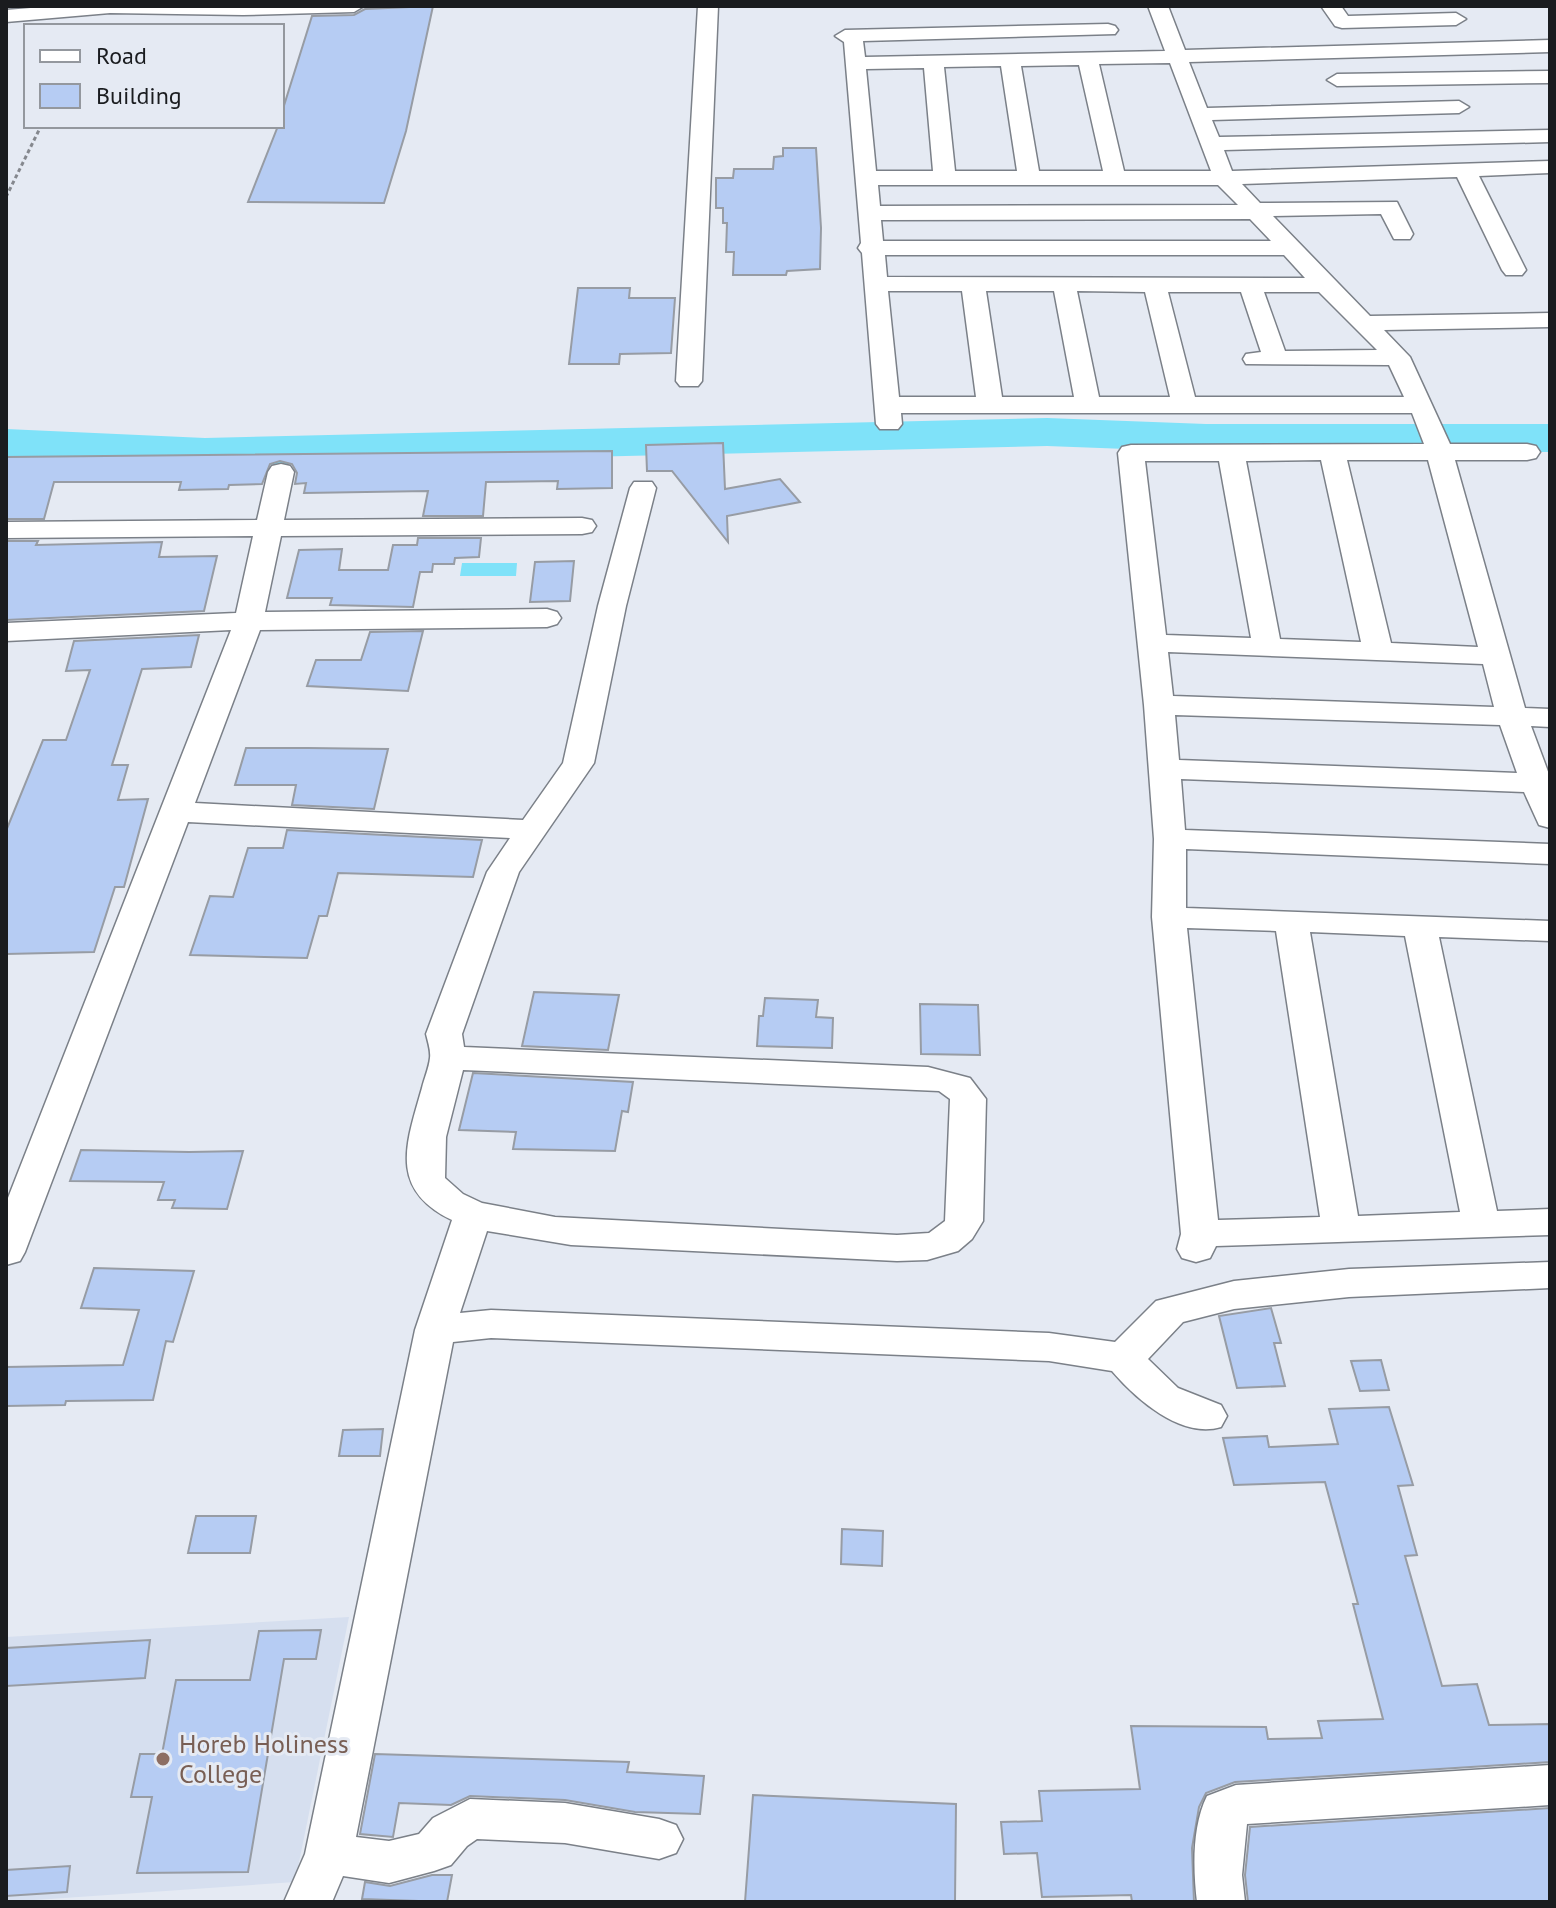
<svg xmlns="http://www.w3.org/2000/svg" width="1556" height="1908" viewBox="0 0 1556 1908" font-family="'PT Sans',sans-serif">
	<style>
		.built { fill: #d6dfef }
		.water { fill: #7fe2f9 }
		.lines { fill: none; stroke-linecap: round; stroke-linejoin: round }
		.river { fill: #7fe2f9; fill-rule: evenodd }
		.building { fill: #b6ccf3; stroke: #979ca4; stroke-width: 2 }
		.minor-casing { stroke: #7b8088; stroke-width: 3 }
		.path { stroke: #85888e; stroke-width: 3; stroke-dasharray: 4 3; stroke-linecap: butt }
		.minor { fill: #fff; fill-rule: evenodd }
		.education-dot { fill: #8d6e63; stroke: #e5eaf3; stroke-width: 3 }
		.labels { text-anchor: middle; stroke-width: 6; stroke-linejoin: round; paint-order: stroke }
		.near-education-label { font-size: 26px; fill: #785e54; stroke: #e5eaf3; text-anchor: start }
	</style>
	<rect width="100%" height="100%" fill="#e5eaf3"/>
	<path class="built" d="M349 1617 295 1882 6 1902V1637Z"/>
	<path class="water" d="M462 563H517L516 576H460Z"/>
	<g class="lines">
		<path class="river" d="M1047 418 1206 424H1550V452H1206L1047 446 205 466 6 457V429L205 438Z"/>
	</g>
	<path class="building" d="M433 6 406 131 384 203 248 202 278 126H282V112L312 16 354 15 365 9Z
		M783 148H816L821 228 820 269 787 271 786 275H733L734 252H726L727 223H723V208H716V178H733L734 169H773L774 157 783 156Z
		M578 288H630L629 298H675L671 353 620 354 619 364H569Z
		M723 443 725 489 780 479 800 502 727 516 728 542 672 471H647L646 445Z
		M612 451V488L557 489 558 481 486 482 483 516H423L428 491 304 493 306 483 295 484 297 473 292 464 280 461 270 464 262 484 229 485 228 489 179 490 181 482H54L44 519H6V457Z
		M418 538H481L479 557 455 558 454 564H433L432 572H420L413 607 330 605 332 598H287L299 550 342 549 339 570H388L393 545H417Z
		M6 541H38L36 545 162 542 159 557 217 556 204 611 6 620Z
		M574 561 570 601 530 602 535 562Z
		M423 631 408 691 307 686 316 660H361L370 632Z
		M199 635 191 667 142 669 112 765H128L118 800 148 799 124 887H115L94 952 6 954V831L43 740H66L90 670 66 671 74 641Z
		M246 748H308L388 749 374 809 292 805 296 785H235Z
		M287 830 482 840 473 877 338 873 327 916H319L307 958 190 955 210 896 233 897 248 848H283Z
		M534 992 619 995 608 1050 522 1046Z
		M765 998 818 1000 816 1017 833 1018 832 1048 757 1046 759 1016H763Z
		M920 1004 978 1005 980 1055 921 1054Z
		M473 1073 633 1082 628 1112 622 1111 615 1151 513 1149 516 1132 459 1130Z
		M81 1150 189 1152 243 1151 227 1209 172 1208 175 1200H158L164 1182 70 1181Z
		M94 1268 194 1271 173 1342 166 1341 153 1400 66 1401 65 1405 6 1406V1367L123 1365 139 1310 81 1308Z
		M1271 1308 1281 1343H1274L1285 1386 1237 1388 1219 1316Z
		M1381 1360 1389 1390 1360 1391 1351 1361Z
		M1389 1407 1413 1485 1398 1486 1417 1555 1405 1556 1442 1686 1477 1684 1489 1725 1550 1724V1762L1235 1782 1206 1793 1199 1807 1192 1848 1194 1902H1132L1131 1895 1042 1897 1037 1853 1004 1854 1001 1822 1042 1821 1039 1791 1140 1789 1131 1726 1266 1727 1268 1739 1322 1738 1318 1721 1383 1719 1353 1604H1358L1325 1482 1234 1485 1223 1438 1267 1436 1269 1447 1338 1444 1329 1409Z
		M383 1429 380 1456H339L343 1430Z
		M196 1516H256L250 1553H188Z
		M842 1529 883 1531 882 1566 841 1564Z
		M321 1630 316 1659H284L248 1872 137 1873 152 1797H131L140 1754H162L176 1680H250L259 1631Z
		M150 1640 145 1678 6 1686V1648Z
		M375 1754 629 1762 627 1772 704 1776 700 1814 635 1812 565 1800 470 1796 451 1805 399 1803 393 1837 360 1834Z
		M753 1795 956 1804 955 1902H745Z
		M1550 1808V1902H1248L1245 1875 1250 1827Z
		M70 1866 67 1892 6 1896V1870Z
		M432 1875H452L447 1902 362 1899 365 1882 390 1886Z"/>
	<g class="lines">
		<g class="minor-casing">
			<path id="minor" d="M55 6H364L354 12 243 15 110 13 6 22V10Z
				M698 6H718L702 381 698 386H680L676 381Z
				M1148 6H1168L1185 50 1550 40V52L1189 62 1207 108 1459 101 1469 107 1459 113 1212 120 1219 137 1550 130V142L1224 150 1232 171 1550 161V173L1479 176 1526 270 1522 275H1506L1502 270 1457 177 1242 184 1260 203 1397 202 1413 234 1410 239H1394L1381 214 1273 216 1370 316 1550 313V327L1384 330 1410 357 1450 444H1527L1536 446 1540 452 1536 458 1527 460H1455L1525 708 1550 709V727L1531 726 1550 777V828L1539 825 1524 792 1181 779 1185 830 1550 844V864L1186 849V908L1550 921V941L1439 937 1497 1211 1550 1209V1235L1216 1246 1210 1258 1196 1262 1182 1258 1177 1249 1181 1234 1152 917 1154 839 1144 705 1118 453 1122 447 1131 445 1424 444 1412 413H901L902 424 898 429H880L876 424 862 253 858 248 861 243 844 42 835 36 845 30 1108 24 1115 26 1118 30 1115 34 863 41 865 57 1165 51ZM1170 63 1211 171H1124L1099 64ZM1079 65 1103 171H1039L1021 66ZM1001 66 1017 171H955L944 67ZM924 68 933 171H876L866 69ZM878 185H1218L1238 205 880 206ZM1250 219 1271 241H883L881 220ZM885 255H1284L1305 278 887 277ZM888 291H962L976 397H899ZM986 291H1054L1074 397H1002ZM1077 291 1145 292 1170 397H1099ZM1168 292H1241L1261 352 1246 354 1243 359 1246 364 1389 365 1404 397H1195ZM1264 292H1319L1377 350 1285 351ZM1321 460 1361 642 1280 639 1246 461ZM1347 460H1428L1478 647 1391 643ZM1145 461H1219L1251 638 1166 635ZM1168 652 1483 664 1494 707 1173 696ZM1175 715 1500 725 1517 773 1179 760ZM1187 928 1276 931 1320 1217 1218 1220ZM1310 932 1405 936 1460 1212 1358 1216Z
				M1321 6H1341L1348 16 1456 13 1466 19 1456 25 1342 28 1335 26Z
				M1550 71V83L1337 86 1327 80 1337 74Z
				M281 464 290 466 294 472 284 520 582 518 592 520 596 526 592 532 582 534 281 536 265 612 547 609 557 612 561 618 557 624 547 627 260 630 195 803 523 820 563 763 598 606 630 488 634 482H652L656 488 626 606 594 763 519 872 462 1034 464 1047 928 1067 970 1078 986 1099 983 1221 972 1239 958 1251 927 1260 897 1261 571 1245 487 1231 460 1313 491 1310 1049 1333 1115 1342 1156 1301 1234 1281 1349 1269 1550 1262V1288L1349 1297 1234 1309 1183 1322 1148 1359 1178 1388 1221 1405 1227 1416 1221 1427C1181 1439 1136 1399 1112 1371L1049 1361 491 1338 453 1342 356 1837 389 1841 419 1834 433 1818 470 1799 565 1803 659 1819 676 1825 683 1839 676 1853 659 1859 565 1843 477 1839 467 1846 451 1865 434 1871 389 1883 343 1876 332 1902H284L305 1854 415 1330 452 1220C388 1189 406 1144 422 1088 424 1079 429 1068 430 1058 431 1051 428 1042 426 1034L487 872 510 838 188 822 25 1252 20 1261 6 1265V1203L231 630 6 641V623L236 613 253 536 6 538V522L257 520 268 472 272 466ZM463 1070 939 1091 950 1099 945 1221 929 1233 897 1235 555 1217 482 1203 463 1194 445 1178 446 1137Z
				M1550 1765V1805L1247 1824 1242 1875 1245 1902H1197C1193 1869 1192 1826 1207 1796L1236 1785Z"/>
		</g>
		<path class="path" d="M6 197 41 126"/>
		<use href="#minor" class="minor"/>
	</g>
	<circle class="education-dot" cx="163" cy="1759" r="8"/>
	<g class="labels">
		<g class="near-education-label">
			<text x="179" y="1753">Horeb Holiness<tspan x="179" dy="30">College</tspan></text>
		</g>
	</g>
	<rect width="1556" height="1908" fill="none" stroke="#1a1c1f" stroke-width="16"/>
	<rect x="24" y="24" width="260" height="104" fill="#e5eaf3" stroke="#94989e" stroke-width="2"/>
	<rect x="40" y="50" width="40" height="12" fill="#ffffff" stroke="#94989e" stroke-width="2"/>
	<text x="96" y="64" font-size="24" fill="#1a1c1f">Road</text>
	<rect x="40" y="84" width="40" height="24" fill="#b6ccf3" stroke="#94989e" stroke-width="2"/>
	<text x="96" y="104" font-size="24" fill="#1a1c1f">Building</text>
</svg>
